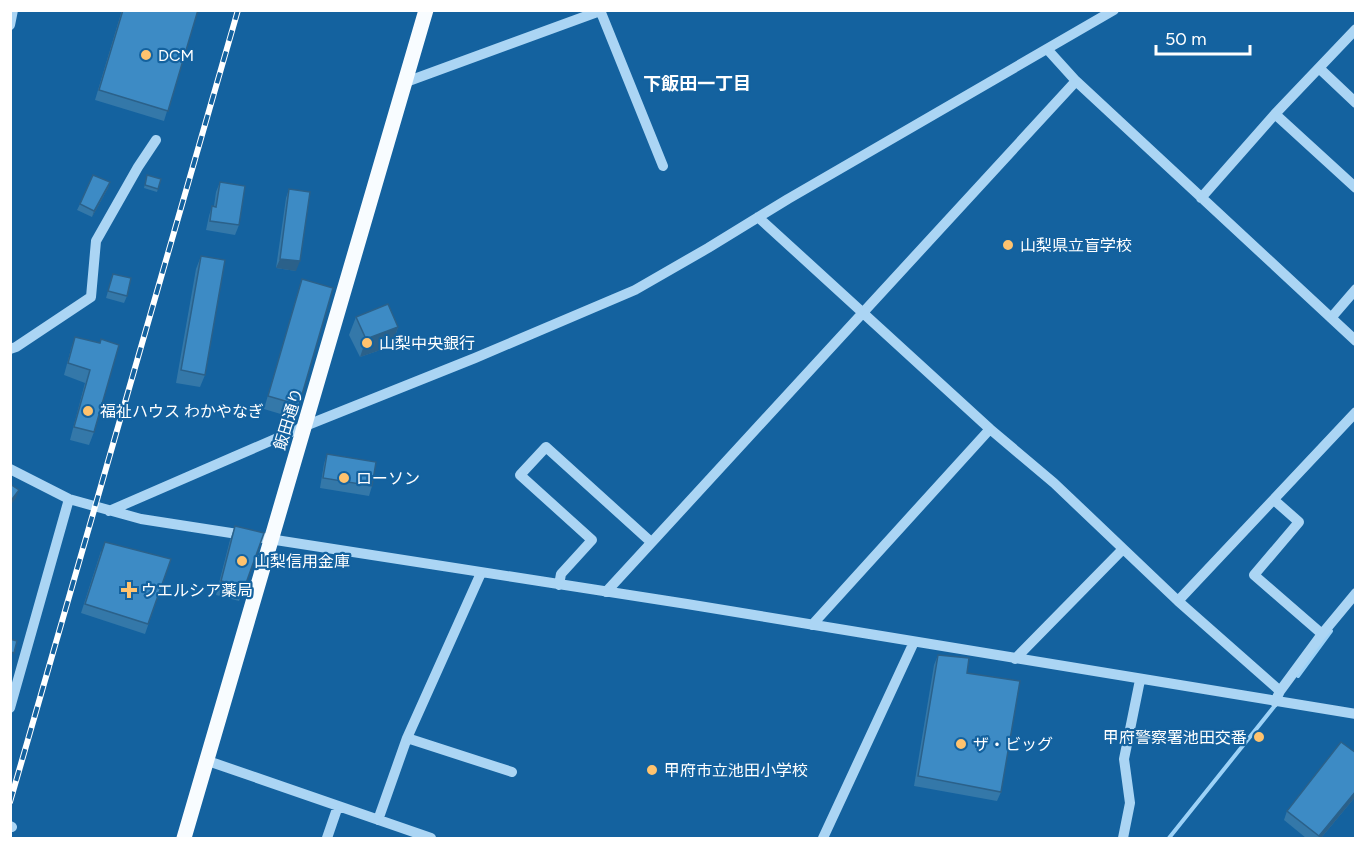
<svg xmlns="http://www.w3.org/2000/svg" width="1366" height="849" viewBox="0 0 1366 849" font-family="Figtree,'Noto Sans JP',sans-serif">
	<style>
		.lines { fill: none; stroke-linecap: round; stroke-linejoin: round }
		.stream { stroke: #9dd2f7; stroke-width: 4 }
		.minor { stroke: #abd5f4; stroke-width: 10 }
		.major { stroke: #f8fcff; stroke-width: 15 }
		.rail-casing { stroke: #fff; stroke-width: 6 }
		.rail { stroke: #14629f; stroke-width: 4; stroke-dasharray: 11; stroke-linecap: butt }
		.wall { fill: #3478a9 }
		.shaded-wall { fill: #2b618a }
		.building { fill: #3d8bc5; stroke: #2b618a; stroke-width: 1.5 }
		.poi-dot { fill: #ffc36e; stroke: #14629f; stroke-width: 2 }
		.labels { text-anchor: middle; stroke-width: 4.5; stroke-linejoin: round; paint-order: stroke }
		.poi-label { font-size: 16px; fill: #fff; stroke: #14629f; text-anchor: start }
		.street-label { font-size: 16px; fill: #fff; stroke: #14629f }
		.neighbourhood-label { font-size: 18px; font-weight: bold; fill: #fff; stroke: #14629f }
	</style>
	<rect width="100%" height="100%" fill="#14629f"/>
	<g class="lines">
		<path class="stream" d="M1298 676 1331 631
			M1169 838 1277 703"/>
		<path class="minor" d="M600 10 663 166
			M10 25 13 10
			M1047 49 1076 81 1356 341
			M1319 68 1356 103
			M406 82 600 11
			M1275 114 1356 188
			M1201 198 1275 114 1356 29
			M758 217 990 429
			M1331 318 1356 289
			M10 349 16 347 91 297 96 241 138 167 156 140
			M10 469 69 499 141 519 687 604 1356 714
			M1274 500 1299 522 1254 575 1322 634
			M109 511 305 426 475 358 635 290 708 248 788 199 1114 10
			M559 585 561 574 592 540 520 475 546 447 651 542
			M606 592 1076 81
			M1178 601 1280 691
			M812 625 990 429 1054 483 1178 601 1356 412
			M1015 659 1123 549
			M1275 702 1280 691 1322 634 1356 593
			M10 708 69 499
			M407 738 512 772
			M208 761 431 838
			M378 820 407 738 481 573
			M10 826 12 827
			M327 838 338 806
			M823 838 914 642
			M1123 838 1130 803 1124 759 1140 680"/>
		<path class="major" d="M184 838 426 10"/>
		<g class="rail-casing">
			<path id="rail" d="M10 802 238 10"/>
		</g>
		<use href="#rail" class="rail"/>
	</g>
	<path class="wall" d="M122 10H198L164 121 95 100Z
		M147 175 161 179 157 192 144 188Z
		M110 182 108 188 92 217 77 210 80 204Z
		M220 182 239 225 235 235 206 230 209 216 212 206H214L216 192Z
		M289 189 296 271 276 268 286 198Z
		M201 256 205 375 200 387 176 383 196 269Z
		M113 274 127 296 124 303 106 298Z
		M302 279 299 405 294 418 264 409 298 292Z
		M356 317 398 327 392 346 360 357 349 335Z
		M75 337 100 343 94 432 89 445 70 440 85 383 64 375 71 349Z
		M327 454 372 486 369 496 320 488 324 464Z
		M235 526 264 533 239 601 216 595 230 540Z
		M101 551 171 559 145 634 81 613Z
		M938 655 967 673 1001 792 997 801 914 786 934 665Z
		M1356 753V796L1321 838H1306L1284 820 1287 811Z"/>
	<path class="shaded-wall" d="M110 182 108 188 92 217 94 211Z
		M280 259 300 261 296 271 276 268Z
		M398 327 392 346 360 357 366 339Z
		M19 490 16 498 10 506V502Z
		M1356 791V796L1321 838H1318Z"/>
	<path class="building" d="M123 10H198L168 111 99 90Z
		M93 175 110 182 94 211 80 204Z
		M147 175 161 179 158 189 145 185Z
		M220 182 245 186 239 225 210 221 212 206 216 207Z
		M289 189 310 192 300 261 280 259Z
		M201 256 225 260 205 375 181 370Z
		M113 274 131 278 127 296 108 291Z
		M302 279 333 288 299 405 268 396Z
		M388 304 398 327 366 339 356 317Z
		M75 337 100 343 101 339 119 345 94 432 74 427 90 370 68 363Z
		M327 454 376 462 372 486 323 478Z
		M10 484 19 490 10 502Z
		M235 526 264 533 245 586 221 581Z
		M105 542 171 559 148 624 85 604Z
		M10 639 17 641 14 653 11 652 10 653Z
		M938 655 969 658 967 673 1020 681 1001 792 918 776Z
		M1341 742 1356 753V791L1319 836 1287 811Z"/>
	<g class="poi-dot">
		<circle cx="146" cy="55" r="6"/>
		<circle cx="1008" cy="245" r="6"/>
		<circle cx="367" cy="343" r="6"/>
		<circle cx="88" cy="411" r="6"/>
		<circle cx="344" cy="478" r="6"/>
		<circle cx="242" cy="561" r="6"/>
		<path d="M126 581h6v6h6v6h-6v6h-6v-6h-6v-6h6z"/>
		<circle cx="1259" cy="737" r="6"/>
		<circle cx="961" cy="744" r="6"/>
		<circle cx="652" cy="770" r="6"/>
	</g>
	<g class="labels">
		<g class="poi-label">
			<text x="158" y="61">DCM</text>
			<text x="1020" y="251">山梨県立盲学校</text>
			<text x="379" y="349">山梨中央銀行</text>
			<text x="100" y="417">福祉ハウス わかやなぎ</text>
			<text x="356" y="484">ローソン</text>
			<text x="254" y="567">山梨信用金庫</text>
			<text x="141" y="596">ウエルシア薬局</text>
			<text x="1247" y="743" text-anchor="end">甲府警察署池田交番</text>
			<text x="973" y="750">ザ・ビッグ</text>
			<text x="664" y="776">甲府市立池田小学校</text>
		</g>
		<g class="street-label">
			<text transform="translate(288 419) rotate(-73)" y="6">飯田通り</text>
		</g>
		<g class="neighbourhood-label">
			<text x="697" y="90">下飯田一丁目</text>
		</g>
	</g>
	<rect width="1366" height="849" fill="none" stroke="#ffffff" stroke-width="24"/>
	<path d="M1156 45v9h94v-9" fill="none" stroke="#ffffff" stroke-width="3"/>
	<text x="1165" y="45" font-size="18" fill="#ffffff" stroke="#14629f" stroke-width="4.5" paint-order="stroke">50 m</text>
</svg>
